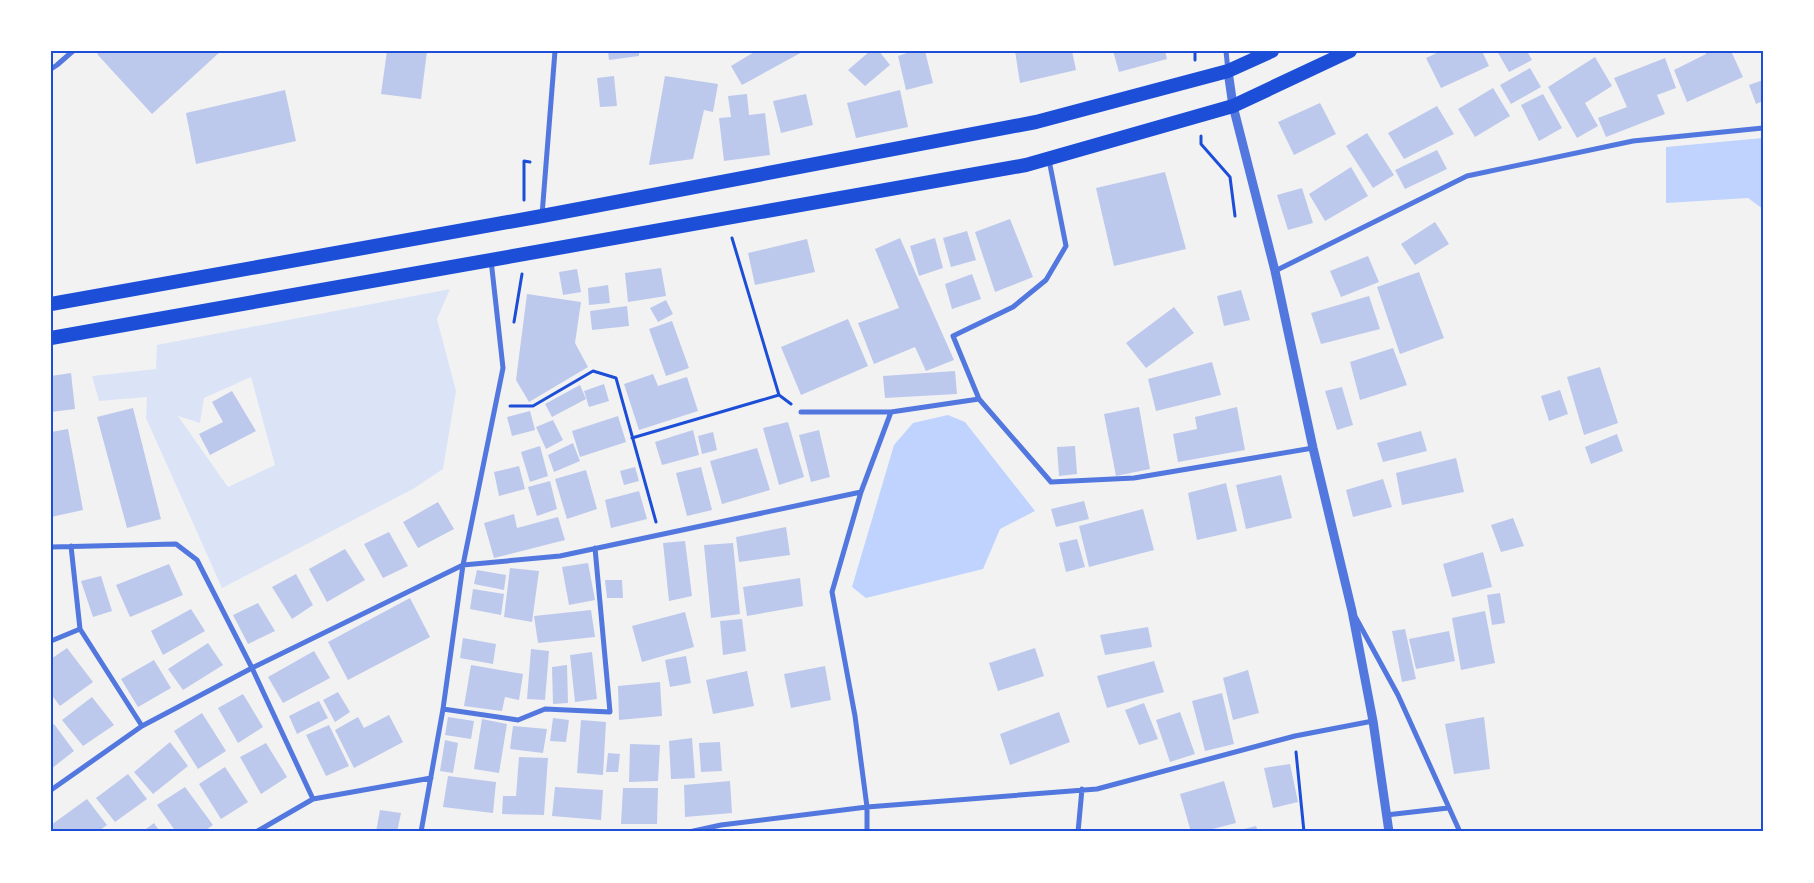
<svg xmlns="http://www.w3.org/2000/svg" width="1814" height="883" viewBox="0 0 1814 883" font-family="'Exo 2',sans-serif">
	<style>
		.green { fill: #dbe4f7; fill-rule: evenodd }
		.water { fill: #bfd3fe }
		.building { fill: #bdc9ec }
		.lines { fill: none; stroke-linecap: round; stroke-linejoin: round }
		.path { stroke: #1d4ed8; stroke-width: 3 }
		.minor { stroke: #5277de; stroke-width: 5 }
		.tertiary { stroke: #5277de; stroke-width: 9 }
		.trunk { stroke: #1d4ed8; stroke-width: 14 }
		.neatline { fill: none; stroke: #1d4ed8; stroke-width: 2 }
	</style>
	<rect width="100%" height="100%" fill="#f2f2f2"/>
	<path class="green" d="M450 289 437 319 456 391 443 469 413 489 222 588 146 418 147 397 99 401 92 376 156 369 157 345ZM251 377 275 465 228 487 178 416 200 423 204 398Z"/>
	<path class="water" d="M1763 138V209L1748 198 1666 203V147Z
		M948 415 965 422 1035 511 1000 529 983 569 866 598 852 587 894 445 913 423Z"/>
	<path class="building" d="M100 51H221L152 114 97 54Z
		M387 51H427L421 99 381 94Z
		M608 51H639V56L609 60Z
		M756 51H804L742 85 731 66Z
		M870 51H879L890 65 865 86 848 70Z
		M913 51H925L933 83 906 90 898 56Z
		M1015 51H1072L1076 70 1020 83Z
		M1113 51H1165L1167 59 1119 72Z
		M1441 51H1482L1489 66 1441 88 1426 58Z
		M1497 51H1527L1532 60 1509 72Z
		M1705 51H1731L1743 77 1687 102 1674 70 1706 54Z
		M1595 57 1612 86 1585 103 1598 126 1577 138 1548 87Z
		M1665 58 1676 88 1657 95 1665 114 1606 137 1598 118 1627 107 1614 78Z
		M1530 68 1541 87 1511 104 1500 85Z
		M614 76 617 106 600 107 597 78Z
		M665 76 718 84 713 112 704 110 693 159 649 165Z
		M1763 80V101L1756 104 1749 85Z
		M1493 88 1510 116 1475 137 1458 109Z
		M285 90 296 141 196 164 186 113Z
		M900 90 908 127 856 138 847 103Z
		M747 94 749 115 765 113 770 155 724 161 719 118 731 117 728 96Z
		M806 94 813 125 781 133 773 101Z
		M1543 94 1562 128 1539 141 1521 105Z
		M1320 103 1336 134 1294 155 1278 122Z
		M1437 106 1454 134 1404 159 1388 133Z
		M1367 133 1394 175 1373 188 1346 146Z
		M1437 150 1447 169 1405 189 1395 170Z
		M1351 167 1368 196 1325 221 1309 194Z
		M1165 172 1186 249 1114 266 1096 188Z
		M1302 188 1313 223 1288 230 1277 195Z
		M1010 219 1033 277 995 292 975 232Z
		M1435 222 1449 244 1415 265 1401 244Z
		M967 231 976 260 951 267 943 238Z
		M900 238 954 360 926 371 915 347 874 364 858 323 899 308 875 249Z
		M935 238 943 268 919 276 910 246Z
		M807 239 815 272 755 285 748 253Z
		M1368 256 1379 282 1341 297 1330 271Z
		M661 268 666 296 628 302 625 273Z
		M577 269 581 292 563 295 559 272Z
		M1419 272 1444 338 1400 354 1377 287Z
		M972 274 981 299 952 309 945 284Z
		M608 285 610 303 589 305 588 288Z
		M1241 290 1250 320 1224 326 1217 296Z
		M527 294 581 302 575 343 588 367 529 402 516 380Z
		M1369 296 1380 329 1321 344 1311 313Z
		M666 300 673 314 658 322 650 308Z
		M627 306 629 326 592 330 590 311Z
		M1174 307 1194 333 1146 368 1126 343Z
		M848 319 868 366 801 395 781 347Z
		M672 321 689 368 666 376 649 329Z
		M1393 348 1407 385 1360 400 1350 362Z
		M1212 362 1221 395 1156 411 1148 379Z
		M1600 367 1618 423 1584 435 1567 377Z
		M955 371 957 394 885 398 883 376Z
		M71 373 75 409 51 412V376Z
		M653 374 658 386 687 377 698 411 639 430 624 384Z
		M604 384 609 401 589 407 584 391Z
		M580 385 586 399 552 417 545 404Z
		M1342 387 1353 425 1337 430 1325 391Z
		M1560 390 1568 414 1549 421 1541 396Z
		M232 391 256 431 210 455 199 434 223 422 212 402Z
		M1139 407 1150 469 1116 476 1104 414Z
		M1237 407 1245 450 1178 462 1173 434 1197 429 1195 417Z
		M133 408 161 519 127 528 97 417Z
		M530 411 535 430 512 436 507 417Z
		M618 416 626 442 580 457 572 431Z
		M553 420 563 440 546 449 536 427Z
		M788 422 804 477 779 485 763 428Z
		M68 429 83 510 51 517V432Z
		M693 430 699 455 662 465 655 442Z
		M819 430 830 477 811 482 799 435Z
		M1421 431 1427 451 1383 462 1377 443Z
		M713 432 717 450 702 454 698 436Z
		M1617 434 1623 451 1591 464 1585 447Z
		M573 443 580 461 554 472 548 455Z
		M540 446 548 476 530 482 521 452Z
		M1075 446 1077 474 1059 476 1057 447Z
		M757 448 770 490 722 504 710 461Z
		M1456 458 1464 492 1402 505 1396 473Z
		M519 466 525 489 499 496 494 472Z
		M635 467 639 481 624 485 620 471Z
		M701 467 712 510 687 516 676 473Z
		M586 470 597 509 567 519 555 479Z
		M1281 475 1292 518 1246 529 1236 485Z
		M1383 479 1392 507 1353 517 1346 490Z
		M550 481 557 509 537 516 528 487Z
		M1226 483 1237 531 1197 540 1188 493Z
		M639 491 647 519 611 528 605 500Z
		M1084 501 1089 519 1056 527 1051 509Z
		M438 502 454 529 418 548 403 522Z
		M1143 509 1154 550 1089 567 1079 526Z
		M514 514 517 528 558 517 565 540 494 558 484 523Z
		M1513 518 1524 546 1501 552 1491 525Z
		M786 527 790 555 739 562 736 537Z
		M389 532 408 566 383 578 364 544Z
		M1077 539 1085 567 1066 572 1059 543Z
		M685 541 692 596 669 601 663 543Z
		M733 543 740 614 711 618 704 545Z
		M345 549 365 580 327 602 309 569Z
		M1483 552 1492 587 1452 597 1443 564Z
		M588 563 595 600 569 605 562 567Z
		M169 564 183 595 130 617 116 585Z
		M510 568 539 571 532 622 504 617Z
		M477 570 506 575 504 590 474 584Z
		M296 574 313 605 292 619 272 587Z
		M101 576 112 611 93 617 81 581Z
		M800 578 803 606 747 616 743 587Z
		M605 580H622L623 598H607Z
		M473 589 504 594 501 615 470 609Z
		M1500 593 1505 623 1492 625 1487 595Z
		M410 598 430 637 348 680 328 642Z
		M258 603 275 631 248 644 233 615Z
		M191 609 205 631 163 655 151 631Z
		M591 610 595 637 538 643 534 616Z
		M1485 611 1495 663 1461 670 1452 618Z
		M685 612 694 647 642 662 632 626Z
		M742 619 746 651 723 655 720 621Z
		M1148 627 1152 647 1105 655 1100 635Z
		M1405 629 1416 679 1402 682 1392 631Z
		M1449 631 1455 661 1416 669 1409 639Z
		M463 638 496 644 493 664 460 658Z
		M208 643 223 665 183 690 168 669Z
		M67 648 93 682 60 706 51 694V659Z
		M1035 648 1044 676 998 691 989 663Z
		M531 649 549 651 545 700 527 699Z
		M314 651 330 678 283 703 268 677Z
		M592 652 597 699 575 702 570 655Z
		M686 656 691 683 670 687 665 660Z
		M154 660 171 688 138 707 121 679Z
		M1154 661 1164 692 1107 708 1097 676Z
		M471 665 523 674 519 700 505 697 502 711 464 706Z
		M567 665 568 703 553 704 552 667Z
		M825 666 831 700 791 708 784 674Z
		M1248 670 1259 713 1233 720 1223 678Z
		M747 671 754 706 713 714 706 680Z
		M660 682 662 716 619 720 618 686Z
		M338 692 350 712 335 722 323 700Z
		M1222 693 1234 744 1205 751 1192 701Z
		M243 694 263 727 238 743 218 708Z
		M92 697 114 725 83 746 62 720Z
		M319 701 328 718 297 734 289 716Z
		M1144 703 1158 739 1139 745 1125 710Z
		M1059 712 1070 742 1010 765 1000 734Z
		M1180 712 1195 754 1170 762 1156 720Z
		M202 713 226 751 198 769 174 731Z
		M389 715 403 742 354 768 335 730 358 717 364 728Z
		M448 717 474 721 471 739 445 735Z
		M1484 717 1490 769 1454 774 1445 724Z
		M553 718 569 720 566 742 550 741Z
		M482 719 507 724 499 773 474 769Z
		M581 720 606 722 603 775 577 773Z
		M54 724 74 751 51 769V726Z
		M329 725 349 766 326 776 306 735Z
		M513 726 547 729 543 753 510 749Z
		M692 738 695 778 671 779 669 741Z
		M445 740 458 743 453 773 440 771Z
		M170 742 188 766 153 794 134 772Z
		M720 742 722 771 701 772 699 743Z
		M266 743 287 777 261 794 240 757Z
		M630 744 660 745 658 781 629 782Z
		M608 753 620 754 618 772H606Z
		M519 757 548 758 544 815 502 814 503 796H516Z
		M1290 764 1298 802 1273 808 1264 768Z
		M225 767 248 802 221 819 199 784Z
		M128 774 147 799 115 822 96 798Z
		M448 776 496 782 493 813 443 807Z
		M730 781 732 813 685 817 684 785Z
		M1224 781 1236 823 1201 832H1191L1180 794Z
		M185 787 213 825 203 832H176L157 805Z
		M555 787 603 790 601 820 552 816Z
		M623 788H658L657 824H621Z
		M87 799 107 825 97 832H51V825Z
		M380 810 401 813 397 832H376Z
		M154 823 160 832H142Z
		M1256 826 1258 832H1236V831Z"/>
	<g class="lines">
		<path class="path" d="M1195 51V60
			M1201 136V144L1230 177 1235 216
			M524 200V161L530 162
			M732 238 779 395 791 404
			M514 322 522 274
			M510 406H533L593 371 616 378 656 522
			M632 438 779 395
			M1296 752 1304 832"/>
		<path class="minor" d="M1226 51 1228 71
			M51 69 57 65 73 51
			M542 215 555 51
			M1275 271 1467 176 1633 141 1763 128
			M979 399 953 336 1013 307 1046 280 1066 246 1049 160
			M801 412H891
			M1313 448 1134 478 1051 482 979 399 891 412 861 492 832 592 855 716 867 807 1097 789 1295 736 1373 721
			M51 547 176 544 197 560 252 668 313 799
			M1356 618 1398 695 1460 832
			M80 629 142 726
			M51 641 80 629 71 546
			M443 709 518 720 545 709 610 712 595 548
			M51 790 142 726 252 668 463 565 560 556 861 492
			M1386 815 1448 808
			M256 832 313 799 431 778
			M421 832 443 709 463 565 503 368 491 260
			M515 832H517
			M689 832 721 825 867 807V832
			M1078 832 1082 789"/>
		<path class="tertiary" d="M1228 71 1233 106 1275 271 1313 448 1352 611 1373 721 1389 832"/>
		<path class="trunk" d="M51 304 542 216 1036 122 1228 71 1272 51
			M51 338 1026 165 1233 106 1350 51"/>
	</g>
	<rect width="1814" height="883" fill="none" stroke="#ffffff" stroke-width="105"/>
	<rect x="52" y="52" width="1710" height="778" class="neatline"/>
</svg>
